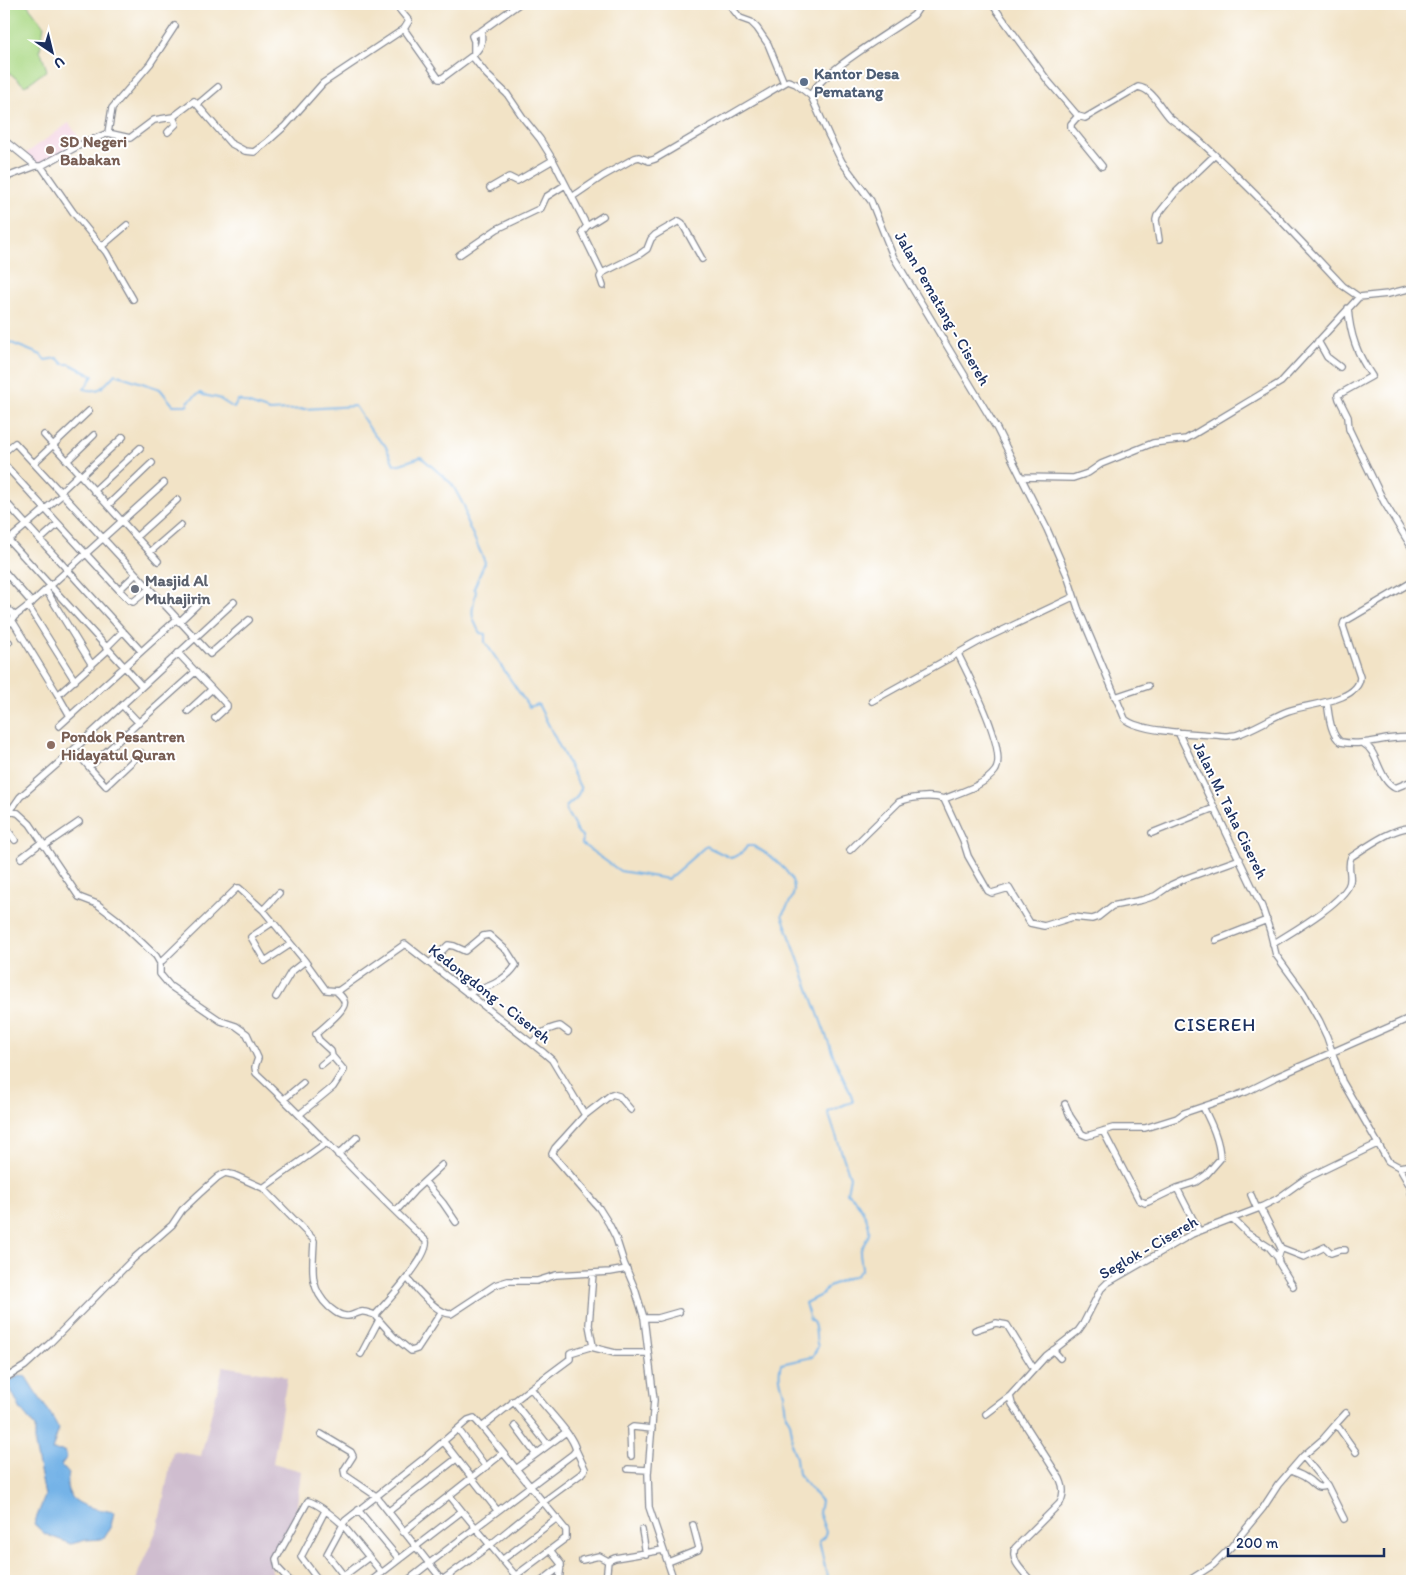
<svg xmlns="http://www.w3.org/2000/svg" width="1416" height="1585" viewBox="0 0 1416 1585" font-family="Itim,sans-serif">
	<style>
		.built { fill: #f3cfe0 }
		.industrial { fill: #cfbdcf }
		.green { fill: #abd986; stroke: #638472 }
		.water { fill: #74b3e7; stroke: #4871a2 }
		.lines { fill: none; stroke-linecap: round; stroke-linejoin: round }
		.stream { stroke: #74b3e7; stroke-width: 2 }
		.street-casing { stroke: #868992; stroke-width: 8 }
		.street { stroke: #fff; stroke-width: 5.5 }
		.service-dot { fill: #5c6f8a; stroke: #fff; stroke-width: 2 }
		.education-dot { fill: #8d6e63; stroke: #fff; stroke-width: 2 }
		.worship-dot { fill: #6b7280; stroke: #fff; stroke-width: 2 }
		.labels { text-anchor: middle; stroke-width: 4; stroke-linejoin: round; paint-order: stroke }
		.service-label { font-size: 16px; font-weight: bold; fill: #4e5e75; stroke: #fff; text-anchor: start }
		.education-label { font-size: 16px; font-weight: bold; fill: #785e54; stroke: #fff; text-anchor: start }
		.street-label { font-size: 16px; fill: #1b2f5e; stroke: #fff }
		.worship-label { font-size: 16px; font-weight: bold; fill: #5b616d; stroke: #fff; text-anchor: start }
		.quarter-label { font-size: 19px; letter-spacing: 1px; fill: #1b2f5e; stroke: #fff }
	</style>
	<rect width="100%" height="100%" fill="#fff"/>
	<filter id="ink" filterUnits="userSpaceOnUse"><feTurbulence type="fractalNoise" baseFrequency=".02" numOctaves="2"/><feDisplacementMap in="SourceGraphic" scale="10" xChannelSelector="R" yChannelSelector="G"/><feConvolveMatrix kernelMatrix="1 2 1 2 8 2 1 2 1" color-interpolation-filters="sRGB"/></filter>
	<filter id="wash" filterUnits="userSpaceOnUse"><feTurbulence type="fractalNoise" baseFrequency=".0096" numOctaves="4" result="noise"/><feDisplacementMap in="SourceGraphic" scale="20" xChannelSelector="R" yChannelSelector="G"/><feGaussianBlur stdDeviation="1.12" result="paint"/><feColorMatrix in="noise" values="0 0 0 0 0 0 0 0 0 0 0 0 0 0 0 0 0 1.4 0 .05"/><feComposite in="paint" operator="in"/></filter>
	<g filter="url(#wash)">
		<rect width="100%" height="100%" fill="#f2e3c6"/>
		<path class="built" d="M69 123 83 144 41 166 21 157Z"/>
		<path class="industrial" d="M223 1366 280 1375 287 1378 273 1463 301 1471 296 1514 271 1562 273 1580 136 1581 139 1571 158 1527 173 1451 201 1456Z"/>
		<path class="green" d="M4 4H27L44 26 40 50 47 70 25 86 5 69Z"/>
		<path class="water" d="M21 1375 26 1377C36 1395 50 1410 59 1429L52 1450 64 1451 67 1457 61 1465 69 1474C68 1477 67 1483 67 1486 70 1507 98 1509 114 1512L111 1526 103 1539 86 1540 71 1544 45 1534 34 1524 45 1496 35 1446V1427L21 1410 7 1382Z"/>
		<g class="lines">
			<path class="stream" d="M4 340 41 355 45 360 57 358 63 364H70L93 376 84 389C100 394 105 385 115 374L160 389 173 405H188V402L196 395 201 393 203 395 218 398 234 408 238 400 270 411 355 406 374 435 385 445 394 464H400L421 457 452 484 465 508 466 520 485 562 474 588 476 591C472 613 469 613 480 633L485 634V642L529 707 538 704 581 789 576 798 566 807C566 817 575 820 576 831L582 836V844L620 871 668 879 706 846 731 858C737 856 744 853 747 846H753C767 853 795 872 794 890 794 898 786 908 782 915L835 1060 850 1092 853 1102 846 1104 828 1112 850 1177 847 1193C858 1198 871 1223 869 1234 867 1241 861 1246 860 1253 860 1258 862 1264 862 1269L854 1277 847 1278 829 1286 823 1294 805 1303 810 1320 813 1322C818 1331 814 1337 818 1347L812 1357 781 1364C778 1372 780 1386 785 1393L784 1397 786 1415 790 1422 792 1434 791 1443 796 1458 798 1474 821 1501 819 1513 826 1532 824 1537 819 1541 828 1581"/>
		</g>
	</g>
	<g filter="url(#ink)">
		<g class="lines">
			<g class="street-casing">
				<path id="street" d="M729 4 740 18 751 22 757 28 768 44 784 83
					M917 4 918 9 914 15C894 30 816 75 811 96L829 136 842 162 871 201 893 256 997 429 1047 529 1067 575 1078 608 1125 719C1139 733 1206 734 1227 736L1236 735C1254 729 1270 718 1288 711 1306 704 1359 702 1360 677L1343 626 1344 622 1412 582
					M992 4 1048 81 1078 116 1085 118 1138 87C1153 89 1160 108 1170 118 1181 127 1193 134 1203 144 1252 189 1298 238 1343 286L1359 297
					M404 29 439 79H441L472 56 487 75 507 94 524 119 540 139 553 160 587 226
					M474 54V41L472 36 481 31
					M472 56C481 47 483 44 481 31L519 4
					M198 104 218 87
					M1078 116 1071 124V128L1102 166
					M168 132 176 124 173 117
					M108 133 112 108 150 64 175 26
					M4 140 36 166
					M41 166 73 212 106 252 133 299
					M4 178 36 166H41L80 145 108 133 130 138 154 120 173 117 194 101 230 143 245 151 254 152 266 143 285 126 323 83 404 29 409 21 395 4
					M490 188 509 177 517 181 553 160
					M572 197 603 176 635 158 639 157 649 161 655 159 788 81 796 84 811 96
					M1159 240 1156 220 1157 216 1175 193 1215 155
					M101 247 127 225
					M459 255 497 229 541 208 546 197 565 185
					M602 273 640 254 647 249 651 239 655 235 679 221 682 223 702 259
					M603 286 600 277 602 273 582 232 587 226 603 216
					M1348 308C1350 335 1357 354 1372 376L1338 395 1339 399 1348 417 1349 429 1384 502 1412 548
					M1318 341 1327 357 1340 367
					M44 435 158 561
					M4 452 15 443 210 654 249 620
					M67 461 94 435
					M34 463 89 411
					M4 464 119 590 136 574
					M81 476 123 437
					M1021 477 1073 478 1088 473 1101 464 1153 443 1186 439 1281 382 1359 297 1388 294 1412 288
					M94 491 140 448
					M60 492 79 474
					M4 500 141 651
					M108 505 152 463
					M4 535 142 686
					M136 537 177 500
					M40 540 58 524
					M4 544 63 494
					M150 552 181 525
					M4 571 32 603
					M46 590 92 665
					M119 590 130 601 133 602 149 589
					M4 605 15 616
					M28 606 75 681
					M12 620 58 695 70 716
					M179 622 201 601
					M4 625H8L15 616 28 606 164 483
					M4 646 9 642
					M106 648 123 631
					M178 653 227 705V707L215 718
					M58 695 108 650
					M1115 697 1148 686
					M872 701 982 640 1073 597
					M1327 702C1329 714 1330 735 1341 742 1366 747 1388 735 1412 738
					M122 705 139 723
					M188 711 212 689
					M59 726 177 619
					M1178 732 1262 907 1270 931 1276 955 1303 992 1319 1020 1327 1037 1342 1081 1388 1161 1399 1167 1412 1165
					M1364 744C1378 751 1378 779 1395 788L1412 781
					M74 749 89 767
					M141 753 106 786 89 767 195 672
					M944 799 963 840 968 856 988 891 992 893 1009 888 1030 923 1044 926 1073 917 1092 919 1098 917 1112 906 1142 900 1155 896 1171 885 1184 879 1240 859
					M4 806 10 811 18 813 30 824 79 897 97 904 118 920 156 956 160 963 237 888H239L263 910 305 961 326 990 338 991 405 944 544 1053 552 1060 585 1115 555 1148 552 1154 599 1208 609 1224 616 1238 624 1263 635 1289 644 1318 654 1400 648 1474 649 1507 674 1581
					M4 820 20 797 70 753 234 602
					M4 825 15 840
					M1152 833 1214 808
					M44 846 79 822
					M850 850 899 802C911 797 931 795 944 799 960 792 984 786 995 771 1009 752 968 674 958 654
					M21 858 42 842
					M263 910 279 893
					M273 922 251 937 265 961 291 944
					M1216 940 1267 920
					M1273 944C1293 931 1336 907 1348 887 1354 878 1346 867 1351 857 1365 848 1395 826 1412 828
					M160 963V974L170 986 221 1021 236 1026 247 1034 258 1058 255 1067 256 1073C314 1127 367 1186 426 1241 430 1255 388 1301 377 1313L376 1317 394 1337 411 1351 417 1349 442 1311
					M430 963 448 945 454 946 465 951 483 936 489 935 507 951 516 965C505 982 486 988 467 993
					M276 997 291 972 305 961
					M532 1043C541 1033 546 1029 560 1026L568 1032
					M321 1065 332 1056
					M284 1099 303 1083
					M1065 1104 1070 1116 1082 1134 1087 1136 1113 1128H1145L1177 1118 1184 1113 1246 1092 1274 1078 1412 1017
					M300 1114 333 1087 344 1070 332 1056 331 1051 319 1040 316 1034C322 1028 348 1009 344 1001 343 997 339 994 336 991
					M585 1115 612 1094 619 1096 631 1110
					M1103 1131 1139 1200 1145 1203 1148 1202 1177 1188 1196 1182 1206 1175 1220 1159C1220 1141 1211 1123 1203 1107
					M338 1155 357 1137
					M1399 1167 1410 1186 1412 1196
					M425 1182 443 1203 456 1222
					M263 1188 326 1143
					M1177 1188 1199 1231
					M1251 1195 1257 1209
					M1260 1207 1281 1248
					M396 1211 415 1190 442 1165
					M1233 1219 1247 1233 1269 1247 1278 1258 1279 1263 1293 1286
					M1278 1258 1281 1248 1304 1257 1325 1247 1331 1253 1340 1250H1345
					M407 1278C416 1288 437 1314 451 1314L495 1285 508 1281H537L556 1275 610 1272 627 1269
					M644 1318H658L679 1312
					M975 1330 996 1323 1007 1325 1034 1369
					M591 1347 615 1353H648
					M1053 1350 1060 1358
					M361 1354 379 1320
					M4 1379 25 1366 49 1344 133 1259 172 1225 182 1210 199 1194 218 1177 225 1173 234 1175 263 1188 313 1239 314 1241C313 1267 308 1287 329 1307 334 1311 339 1316 346 1316 351 1317 355 1313 361 1312 365 1311 371 1314 376 1315
					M531 1388 570 1359V1353L593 1346 589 1325 593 1273
					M513 1401 548 1445
					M986 1414 1010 1396
					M1336 1424 1346 1413
					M515 1426 535 1453
					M458 1429 486 1467
					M321 1434 351 1452 353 1456 344 1470 345 1475 376 1496 443 1581
					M443 1441 497 1510
					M631 1456 630 1429 633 1427 652 1429
					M1303 1456 1327 1485 1344 1519
					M516 1469 566 1432
					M628 1469 648 1470
					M1291 1471C1296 1473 1302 1475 1306 1478 1315 1483 1316 1491 1327 1485
					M450 1496 462 1511
					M358 1510 399 1559
					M389 1511 456 1459
					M642 1530 646 1554
					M403 1532 503 1453
					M550 1550 561 1564 559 1581
					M502 1560 557 1518
					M582 1560 599 1556 608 1561
					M668 1562 698 1550 699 1548 693 1525
					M344 1576 327 1554 345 1521 422 1460 468 1420 474 1418 482 1427
					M290 1581 278 1568 276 1559 308 1501C319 1504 333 1516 342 1524L382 1573
					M319 1581 301 1557 325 1511
					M337 1581 369 1557
					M371 1581 462 1511 490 1545 441 1581
					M407 1581C461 1538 517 1496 573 1454L576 1450C572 1432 542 1406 531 1388L482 1427 566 1530V1538L515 1576
					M520 1581 490 1545 543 1502 581 1474 585 1469 576 1450
					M542 1581 561 1566
					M606 1581 608 1561 615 1558 663 1550
					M1031 1581C1023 1571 1010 1561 1015 1548L1060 1503C1064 1494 1064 1488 1060 1479L1012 1404 1010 1396 1046 1356 1078 1331 1083 1324 1101 1289 1107 1283 1192 1234 1257 1209 1277 1199 1305 1179 1377 1144
					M1188 1581 1213 1565 1231 1547 1263 1508 1278 1485 1303 1456 1323 1439 1336 1424 1356 1452"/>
			</g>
			<use href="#street" class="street"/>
		</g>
	</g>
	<circle class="service-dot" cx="804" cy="82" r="5"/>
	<g class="education-dot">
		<circle cx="50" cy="150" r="5"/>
		<circle cx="51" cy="745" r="5"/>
	</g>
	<circle class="worship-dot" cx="135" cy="589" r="5"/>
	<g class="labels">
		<g class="service-label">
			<text x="814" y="79">Kantor Desa<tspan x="814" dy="18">Pematang</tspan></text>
		</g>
		<g class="education-label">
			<text x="60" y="147">SD Negeri<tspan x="60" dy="18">Babakan</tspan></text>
			<text x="61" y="742">Pondok Pesantren<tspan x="61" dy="18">Hidayatul Quran</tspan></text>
		</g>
		<g class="street-label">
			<text transform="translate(943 308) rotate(60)" y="6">Jalan Pematang - Cisereh</text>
			<text transform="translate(1231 810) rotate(64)" y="6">Jalan M. Taha Cisereh</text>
			<text transform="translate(490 993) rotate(38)" y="6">Kedongdong - Cisereh</text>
			<text transform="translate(1148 1247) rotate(-30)" y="6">Seglok - Cisereh</text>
		</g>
		<g class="worship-label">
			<text x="145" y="586">Masjid Al<tspan x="145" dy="18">Muhajirin</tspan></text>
		</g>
		<g class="quarter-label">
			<text x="1215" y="1031">CISEREH</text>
		</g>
	</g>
	<rect width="1416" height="1585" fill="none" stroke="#fff" stroke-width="20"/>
	<g transform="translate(52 52) rotate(145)" stroke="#ffffff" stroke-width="4" paint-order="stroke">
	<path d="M0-4L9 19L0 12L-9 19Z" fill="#1b2f5e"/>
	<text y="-8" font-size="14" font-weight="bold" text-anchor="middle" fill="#1b2f5e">U</text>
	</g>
	<path d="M1228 1548v8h156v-8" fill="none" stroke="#1b2f5e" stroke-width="2.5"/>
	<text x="1236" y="1548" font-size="15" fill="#1b2f5e" stroke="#ffffff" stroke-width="4" paint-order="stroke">200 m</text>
</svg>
